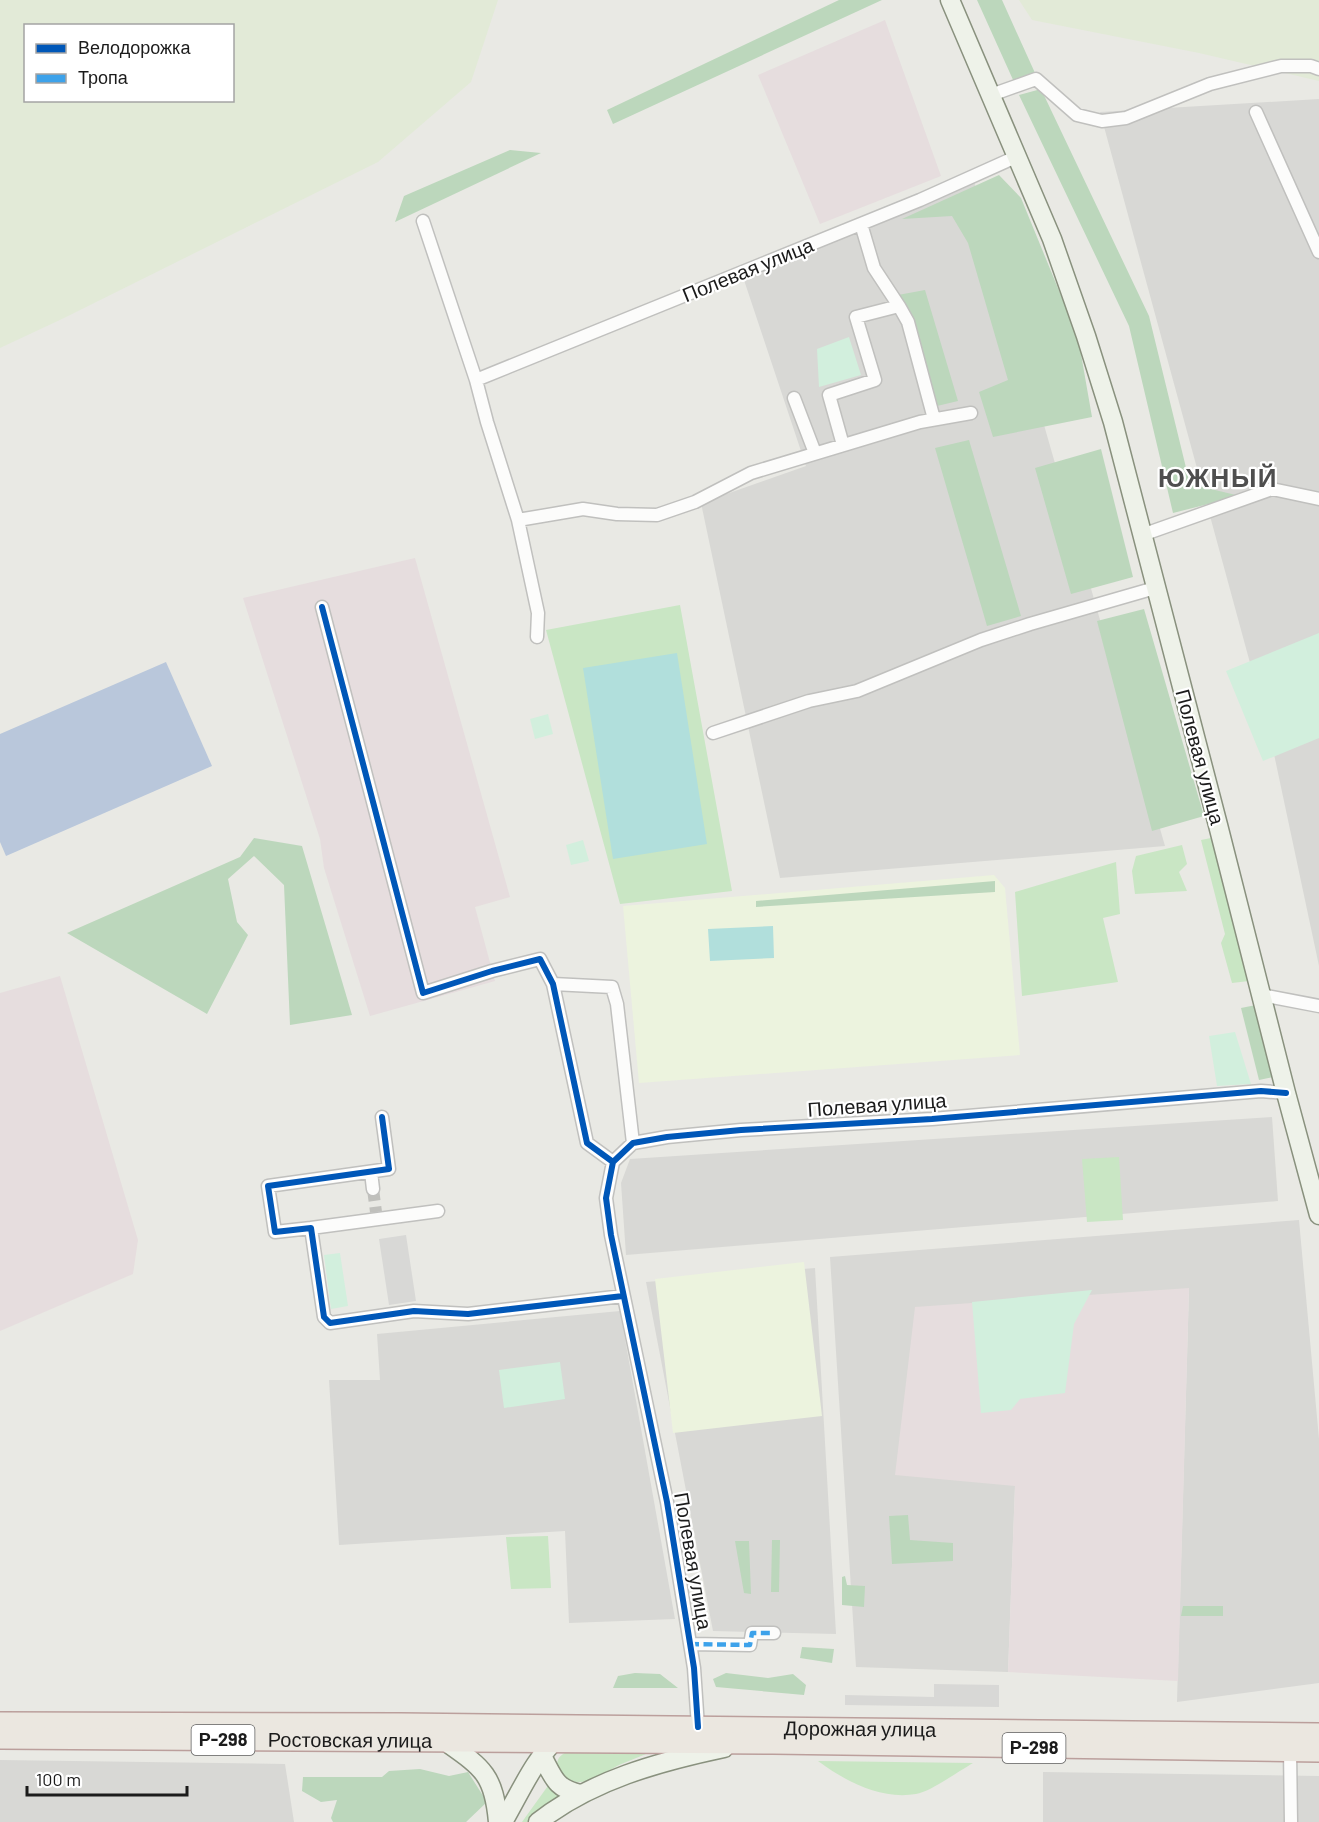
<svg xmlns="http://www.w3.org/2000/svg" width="1319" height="1822" viewBox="0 0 1319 1822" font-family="Barlow,sans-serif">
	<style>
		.residential { fill: #d8d8d5 }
		.industrial { fill: #e6ddde }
		.education { fill: #ecf3de }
		.farmland { fill: #e2ead7; fill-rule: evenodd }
		.grass { fill: #c9e6c4 }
		.forest { fill: #bcd7bc }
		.park { fill: #d2efdd }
		.pitch { fill: #b1dfdc }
		.parking { fill: #d8d8d6 }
		.water { fill: #b9c7db }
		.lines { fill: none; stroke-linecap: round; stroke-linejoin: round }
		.minor-tunnel { stroke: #c0c0bc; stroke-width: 12; stroke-dasharray: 12 6; stroke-linecap: butt }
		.minor-casing { stroke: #c0c0be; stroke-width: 15 }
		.secondary-casing { stroke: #89917e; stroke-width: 21 }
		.trunk-casing { stroke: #bb9f9c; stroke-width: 24 }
		.minor { stroke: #fcfcfb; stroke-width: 12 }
		.secondary { stroke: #eef2e9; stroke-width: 18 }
		.trunk { stroke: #ebe7e0; stroke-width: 21 }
		.quiet { stroke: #3da2ea; stroke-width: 4.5; stroke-dasharray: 9 4.5; stroke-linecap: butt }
		.cycleway-casing { stroke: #fff; stroke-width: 10 }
		.cycleway { stroke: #0057b8; stroke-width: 6 }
		.labels { text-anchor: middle; stroke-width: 4.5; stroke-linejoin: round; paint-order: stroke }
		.shield { fill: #fff; stroke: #5f5f5f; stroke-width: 1.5 }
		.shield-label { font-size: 18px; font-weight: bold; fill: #1b1b1b }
		.street-label { font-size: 20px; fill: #1b1b1b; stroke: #fff }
		.district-label { font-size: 26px; font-weight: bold; letter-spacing: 1.5px; fill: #4e4e4e; stroke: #fff }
	</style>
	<rect width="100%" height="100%" fill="#e9e9e4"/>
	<path class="residential" d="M1319 99V966L1271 740 1100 112Z
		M971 171 1165 846 780 878 701 503 806 466 743 277Z
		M1272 1117 1278 1201 626 1255 621 1183 630 1159Z
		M1299 1220 1319 1439V1683L1177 1702 1189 1289 1015 1486 1008 1672 856 1667 830 1257Z
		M815 1268 836 1634 713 1631 646 1282Z
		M620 1311 675 1619 569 1623 565 1531 339 1545 329 1380H380L377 1334Z
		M0 1760 285 1764 294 1822H0Z
		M1043 1772 1319 1776V1822H1043Z"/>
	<path class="industrial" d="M885 20 941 176 820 224 758 75Z
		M415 558 510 897 475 907 495 981 370 1016 324 868 320 839 243 598Z
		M60 976 138 1240 133 1274 0 1331V993Z
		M1189 1288 1178 1681 1008 1672 1015 1486 895 1475 915 1307Z"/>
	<path class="education" d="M994 875 1005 888 1020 1055 639 1083 623 906Z
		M804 1262 822 1416 673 1433 655 1279Z"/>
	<path class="farmland" d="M0 0H498L471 82 378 162 62 319 0 348ZM26 26H232V100H26Z
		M1019 0H1319V81L1199 53 1032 20Z"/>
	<path class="grass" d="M680 605 732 891 620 904 546 630Z
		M1211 838 1249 981 1232 983 1221 943 1225 934 1201 840Z
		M1182 845 1187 864 1179 872 1187 891 1135 894 1132 871 1136 856Z
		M1116 862 1120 914 1103 918 1118 982 1022 996 1015 892Z
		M1119 1157 1123 1220 1087 1222 1082 1159Z
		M548 1536 551 1588 511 1589 506 1537Z
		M565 1753 646 1754C637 1758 628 1761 619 1765 607 1771 594 1782 580 1782 564 1783 547 1762 565 1753Z
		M818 1761 973 1763C959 1771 930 1792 916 1794 880 1800 845 1781 818 1761Z
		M550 1783 564 1796 527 1822H522Z"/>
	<path class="forest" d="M839 0H882L613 124 607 110Z
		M977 0H1002L1035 73 1014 82Z
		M1041 89 1149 316 1190 484 1240 496 1173 513 1129 326 1019 95Z
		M510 150 541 153 395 222 404 196Z
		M999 175 1021 198 1078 337 1092 417 993 437 979 392 1008 380 968 243 952 216 902 219Z
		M925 290 958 401 937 406 898 295Z
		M969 440 1021 616 987 626 935 448Z
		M1101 449 1133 577 1071 594 1035 468Z
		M1144 609 1204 816 1152 831 1097 621Z
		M254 838 302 846 352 1015 290 1025 284 885 254 856 228 879 237 922 248 935 207 1014 67 933 240 857Z
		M995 881V892L756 907V901Z
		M1256 1005 1273 1077 1259 1080 1241 1008Z
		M908 1515 910 1540 953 1543V1561L892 1564 889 1516Z
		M772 1540H780L779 1592H771Z
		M735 1541H749L751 1594 744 1593Z
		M845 1576 847 1585 865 1586 864 1607 842 1605V1577Z
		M1183 1606H1223V1616H1181Z
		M802 1647 834 1649 832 1663 800 1658Z
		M635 1673 660 1674 678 1688H613L618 1676Z
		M726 1673 768 1678 793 1674 806 1685 804 1695 716 1687 713 1679Z
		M420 1769 449 1776 468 1772 487 1802 466 1822H333L331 1818 337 1800 321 1802 302 1791 303 1777H382L389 1771Z"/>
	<path class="park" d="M849 337 861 375 819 387 817 349Z
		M1319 633V738L1263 761 1226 671Z
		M548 714 553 734 535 739 530 719Z
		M583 840 589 861 571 865 566 845Z
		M1235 1032 1251 1084 1217 1086 1209 1036Z
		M340 1253 348 1306 331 1309 324 1255Z
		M1092 1290 1074 1324 1065 1393 1020 1399 1011 1410 981 1413 972 1302Z
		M560 1362 565 1399 504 1408 499 1370Z"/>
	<path class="pitch" d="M677 653 707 844 613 859 583 668Z
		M773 926 774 958 710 961 708 929Z"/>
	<path class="parking" d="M406 1235 416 1301 389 1305 379 1239Z
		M934 1684 999 1685V1707L845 1705V1695L934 1697Z"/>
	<path class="water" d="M166 662 212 766 6 856 0 842V734Z"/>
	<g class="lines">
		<path class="minor-tunnel" d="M373 1189 376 1212"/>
		<g class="minor-casing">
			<path id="minor" d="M991 95 1036 79 1077 115 1102 121 1126 118 1210 84 1281 66H1311L1319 69
				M1256 112 1319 252
				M423 221 476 380 487 422 518 520 538 613 537 637
				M861 224 874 268 899 306
				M476 380 920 200 1018 156
				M794 398 815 453
				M843 445 829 395 875 380 856 317 899 306 908 322 934 419
				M518 520 583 509 617 514 657 515 695 502 751 473 920 422 971 413
				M1142 535 1272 489 1319 499
				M322 607 423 993 492 971 540 959 553 984 587 1143 613 1162
				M713 733 809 701 857 691 981 640 1030 624 1155 588
				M553 984 612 987 617 1004 633 1143
				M1261 995 1319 1006
				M382 1117 389 1169 268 1186 275 1232 311 1228 324 1317 330 1323 414 1311 468 1314 623 1296
				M371 1172 373 1189
				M311 1228 438 1211
				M690 1644 750 1645 752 1633H774
				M698 1727 694 1668 667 1502 611 1235 606 1198 613 1162 633 1143 667 1137 741 1130 932 1119 1261 1091 1286 1093
				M1290 1751 1291 1822"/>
		</g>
		<g class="secondary-casing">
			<path id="secondary" d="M950 0 1052 239 1086 336 1113 422 1218 825 1286 1093 1319 1215
				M446 1742C483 1768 494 1775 498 1822
				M542 1756C554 1778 555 1788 580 1794
				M503 1822C519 1795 536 1755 561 1735
				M538 1822C592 1780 658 1762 724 1748"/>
		</g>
		<g class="trunk-casing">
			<g id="trunk">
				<path id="s1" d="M0 1723 401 1724 1319 1734"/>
				<path id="s2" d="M0 1738 773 1743 1319 1751"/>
			</g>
		</g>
		<use href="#minor" class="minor"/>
		<use href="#secondary" class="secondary"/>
		<use href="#trunk" class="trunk"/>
		<path class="quiet" d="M690 1644 750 1645 752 1633H774"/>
		<g class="cycleway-casing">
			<path id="cycleway" d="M322 607 423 993 492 971 540 959 553 984 587 1143 613 1162
				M382 1117 389 1169 268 1186 275 1232 311 1228 324 1317 330 1323 414 1311 468 1314 623 1296
				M698 1727 694 1668 667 1502 611 1235 606 1198 613 1162 633 1143 667 1137 741 1130 932 1119 1261 1091 1286 1093"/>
		</g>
		<use href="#cycleway" class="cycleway"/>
	</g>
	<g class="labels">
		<g class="shield">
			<rect x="191.5" y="1725" width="63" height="30" rx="4.5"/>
			<rect x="1002.5" y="1733" width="63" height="30" rx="4.5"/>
		</g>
		<g class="shield-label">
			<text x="223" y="1746">Р-298</text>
			<text x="1034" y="1754">Р-298</text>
		</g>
		<g class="street-label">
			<text transform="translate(748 270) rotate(-22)" y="7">Полевая улица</text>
			<text transform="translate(1200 757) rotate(75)" y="7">Полевая улица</text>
			<text transform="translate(877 1105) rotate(-4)" y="7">Полевая улица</text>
			<text transform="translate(693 1561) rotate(80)" y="7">Полевая улица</text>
			<text dy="7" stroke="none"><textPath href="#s1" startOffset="860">Дорожная улица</textPath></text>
			<text dy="7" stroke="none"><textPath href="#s2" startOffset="350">Ростовская улица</textPath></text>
		</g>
		<g class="district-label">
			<text x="1218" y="487">ЮЖНЫЙ</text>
		</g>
	</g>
	<rect x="24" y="24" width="210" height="78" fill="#ffffff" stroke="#a4a4a4" stroke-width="1.5"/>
	<rect x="36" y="44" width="30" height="9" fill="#0057b8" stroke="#a4a4a4" stroke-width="1.5"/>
	<text x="78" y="54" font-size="18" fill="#1b1b1b">Велодорожка</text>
	<rect x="36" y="74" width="30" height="9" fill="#3da2ea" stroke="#a4a4a4" stroke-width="1.5"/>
	<text x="78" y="84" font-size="18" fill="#1b1b1b">Тропа</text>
	<path d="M27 1786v9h160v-9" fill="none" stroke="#1b1b1b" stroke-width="3"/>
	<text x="36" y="1786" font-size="18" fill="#1b1b1b" stroke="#ffffff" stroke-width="4.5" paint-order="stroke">100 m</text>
</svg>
